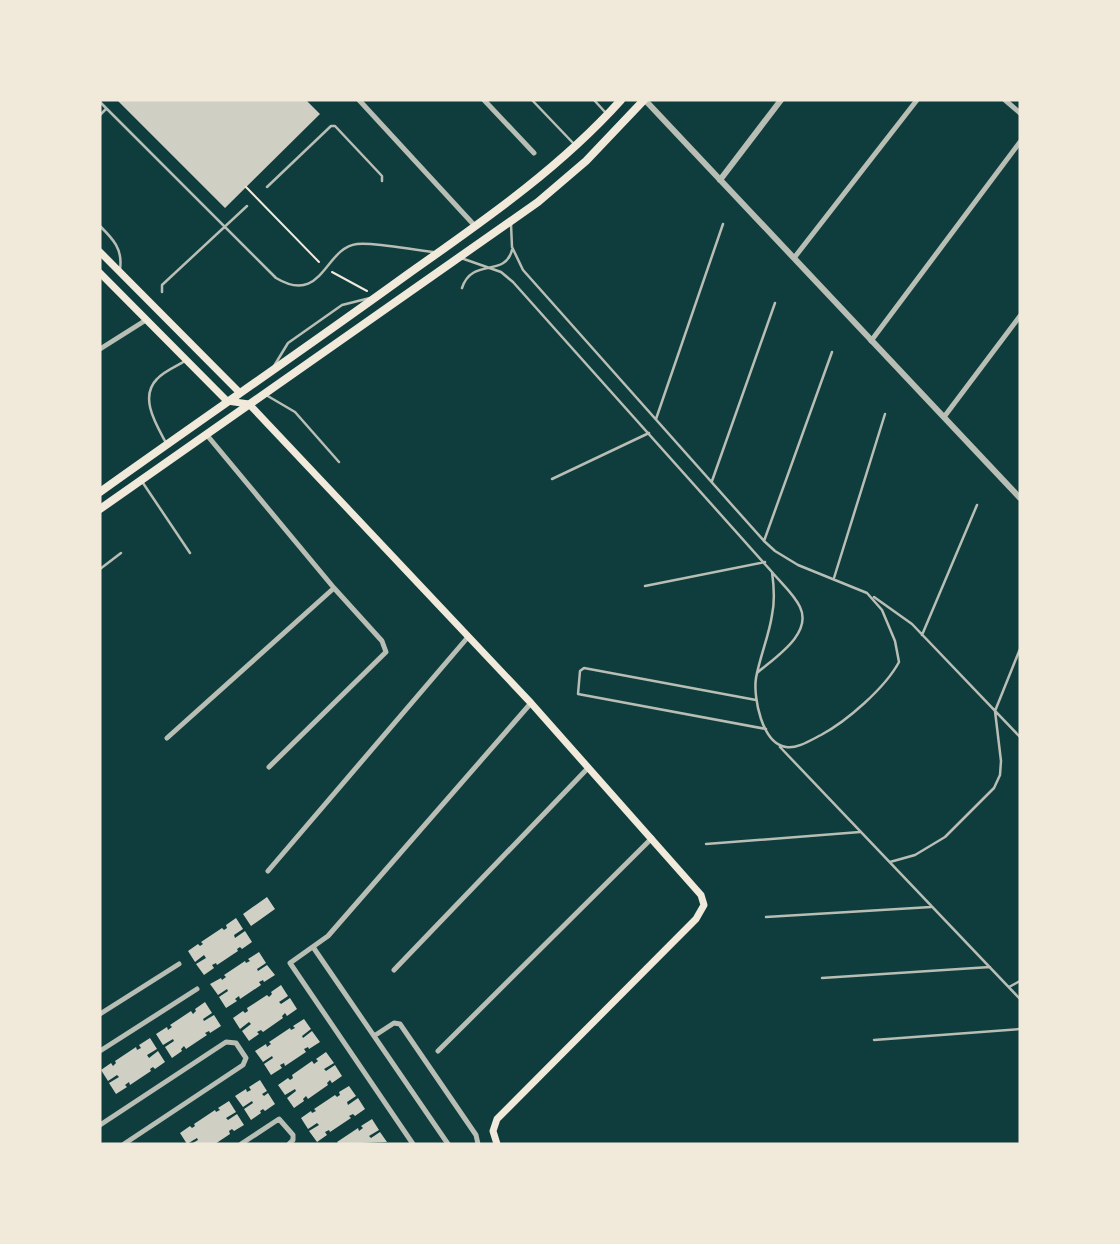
<svg xmlns="http://www.w3.org/2000/svg" width="1120" height="1244" viewBox="0 0 1120 1244" font-family="'Archivo Narrow',sans-serif">
	<style>
		.building { fill: #cfcfc3 }
		.lines { fill: none; stroke-linecap: round; stroke-linejoin: round }
		.path { stroke: #f1e9da; stroke-width: 2 }
		.service { stroke: #b8beb3; stroke-width: 2.5 }
		.minor { stroke: #b8beb3; stroke-width: 5 }
		.tertiary { stroke: #b8beb3; stroke-width: 6 }
		.secondary { stroke: #f1e9da; stroke-width: 7 }
		.primary { stroke: #f1e9da; stroke-width: 8 }
	</style>
	<rect width="100%" height="100%" fill="#0f3d3e"/>
	<path class="building" d="M117 100H306L320 114 225 208Z
		M267 897 275 909 251 926 243 914Z
		M236 918 243 929 234 935 235 938 245 931 252 942 242 949 240 947 237 949 238 951 217 965 216 963 212 965 214 968 204 975 196 964 206 958 204 955 195 962 188 951 198 944 200 946 203 944 201 942 222 928 224 930 227 928 226 925Z
		M259 952 266 963 257 969 258 971 267 965 275 975 264 982 263 980 259 982 261 985 240 999 239 996 235 999 237 1001 226 1008 219 997 228 991 227 989 218 995 210 984 221 978 222 980 226 977 224 975 245 961 246 963 250 961 248 959Z
		M281 985 288 996 279 1002 281 1004 290 998 297 1009 287 1016 285 1013 282 1016 283 1018 263 1032 261 1030 257 1032 259 1034 249 1041 242 1031 251 1024 249 1022 240 1029 233 1018 243 1011 245 1013 248 1011 247 1008 267 995 269 997 272 994 271 992Z
		M205 1002 212 1013 203 1019 204 1021 214 1015 221 1026 210 1033 209 1031 205 1033 207 1035 186 1049 184 1046 181 1049 182 1051 172 1058 165 1047 174 1041 173 1039 163 1045 156 1034 167 1027 168 1030 172 1027 170 1025 191 1011 193 1014 196 1011 195 1009Z
		M304 1019 311 1029 302 1036 303 1038 312 1031 320 1042 309 1049 308 1047 304 1049 306 1052 285 1066 284 1063 280 1065 282 1068 271 1075 264 1064 273 1058 272 1056 263 1062 255 1051 266 1044 267 1047 271 1044 269 1042 290 1028 291 1030 295 1028 293 1026Z
		M150 1038 157 1049 147 1055 149 1058 158 1051 165 1062 155 1069 153 1067 150 1069 151 1071 130 1085 129 1082 125 1085 127 1087 116 1094 109 1083 119 1077 117 1075 108 1081 101 1070 111 1063 113 1066 116 1063 115 1061 136 1047 137 1050 141 1048 139 1045Z
		M326 1052 334 1063 324 1069 326 1071 335 1065 342 1076 332 1083 330 1080 327 1083 328 1085 308 1099 306 1096 303 1099 304 1101 294 1108 287 1098 296 1091 295 1089 285 1095 278 1085 288 1078 290 1080 293 1078 292 1075 312 1061 314 1064 318 1061 316 1059Z
		M260 1080 267 1091 262 1094 264 1096 268 1093 275 1104 265 1111 263 1109 260 1111 261 1113 251 1120 244 1109 253 1103 252 1101 243 1107 235 1096 246 1089 247 1092 251 1090 249 1087Z
		M349 1086 356 1096 347 1102 348 1105 358 1098 365 1109 355 1116 353 1114 349 1116 351 1118 330 1132 329 1130 325 1132 327 1135 317 1142 309 1131 319 1125 317 1123 308 1129 301 1118 311 1111 312 1113 316 1111 314 1109 335 1095 337 1097 340 1095 339 1092Z
		M229 1101 236 1112 226 1118 228 1120 237 1114 244 1125 234 1131 232 1129 229 1131 230 1134 215 1144H191L198 1140 197 1138 187 1144 180 1133 190 1126 192 1128 195 1126 194 1124 215 1110 216 1112 220 1110 218 1108Z
		M372 1119 379 1130 369 1136 371 1138 380 1132 387 1142 339 1144 337 1142 358 1128 359 1131 363 1128 361 1126Z"/>
	<g class="lines">
		<path class="path" d="M246 187 319 262
			M332 272 367 291"/>
		<path class="service" d="M532 100 574 144
			M594 100 605 112
			M100 102 276 278C323 306 324 248 357 244 376 242 412 250 433 252
			M100 115 106 109
			M267 187 331 126H335L382 176V181
			M100 226C113 239 123 249 120 269
			M461 258 501 272 513 282 772 572C774 586 775 601 772 615 769 636 760 656 756 678 753 697 762 744 786 747 797 749 811 740 821 735 847 721 885 688 899 662L895 641 882 610 867 593 798 565 775 551 764 541 523 270 512 247 511 224
			M462 288C472 257 505 278 512 250
			M162 292V285L247 206
			M274 366 288 343 342 305 370 298
			M266 395 295 412 339 462
			M656 419 723 224
			M165 441C156 424 139 397 157 379 164 371 177 366 185 361
			M552 479 649 433
			M712 481 775 303
			M143 483 190 553
			M764 541 832 352
			M100 569 121 553
			M834 578 885 414
			M645 586 765 562
			M874 597 912 624 1020 737
			M922 635 977 505
			M757 673C774 658 813 634 800 607 794 594 781 583 772 572
			M756 700 584 668 580 671 578 694 766 729
			M780 747 1020 999
			M706 844 860 832
			M890 862 915 855 945 837 994 788 1000 775 1001 761 995 711 1020 649
			M766 917 931 907
			M822 978 990 967
			M1009 987 1020 981
			M874 1040 1020 1029"/>
		<path class="minor" d="M359 100 475 226
			M484 100 534 153
			M1005 100 1020 113
			M794 258 917 100
			M871 341 1020 142
			M100 349 146 320
			M944 417 1020 316
			M206 434 334 588 382 641 386 652 269 767
			M167 738 334 588
			M268 871 468 637
			M313 947 448 1144
			M394 970 588 768
			M100 1014 179 964
			M374 1036 394 1023 400 1024 476 1135 478 1144
			M100 1051 197 989
			M438 1051 652 838
			M100 1125 226 1042 236 1043 246 1058 243 1065 124 1144
			M241 1144 279 1119 293 1135V1140L289 1144
			M413 1144 290 963 328 936 531 703"/>
		<path class="tertiary" d="M645 100 1020 498
			M720 180 781 100"/>
		<path class="secondary" d="M100 252 240 393
			M100 273 227 401 249 404 531 703 701 895 704 905 696 919 497 1119 493 1131 497 1144"/>
		<path class="primary" d="M100 492C202 419 306 348 408 274 483 221 559 169 621 100
			M100 509 538 202 586 161 644 100"/>
	</g>
	<rect width="1120" height="1244" fill="none" stroke="#f1e9da" stroke-width="203"/>
</svg>
